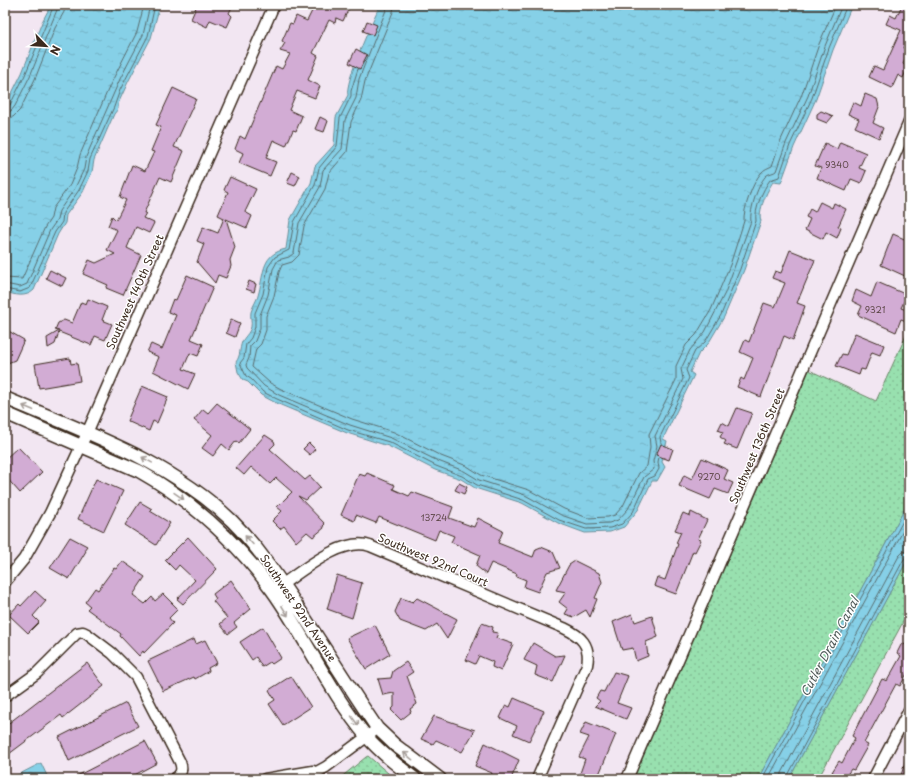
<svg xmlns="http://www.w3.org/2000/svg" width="914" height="784" viewBox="0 0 914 784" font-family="'Playpen Sans',sans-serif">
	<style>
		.grass { fill: url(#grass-dots); stroke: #6a8566 }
		.water { fill: url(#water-ripples); stroke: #688e97 }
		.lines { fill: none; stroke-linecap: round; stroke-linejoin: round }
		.shore { stroke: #596c6e; stroke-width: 1 }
		.building { fill: #d2acd4; stroke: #3b2a1e }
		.minor-casing { stroke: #3b2a1e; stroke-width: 13 }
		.tertiary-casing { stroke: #3b2a1e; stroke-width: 15 }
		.minor { stroke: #fff; stroke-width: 10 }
		.tertiary { stroke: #fff; stroke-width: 12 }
		.oneway { stroke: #a79f9a }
		.labels { text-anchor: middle; stroke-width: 3; stroke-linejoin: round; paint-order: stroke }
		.number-label { font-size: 9px; fill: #614a4c }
		.street-label { font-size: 11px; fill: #3b2a1e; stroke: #fff }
		.water-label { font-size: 12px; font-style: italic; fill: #525c5a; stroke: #fff }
	</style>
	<defs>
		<pattern id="grass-dots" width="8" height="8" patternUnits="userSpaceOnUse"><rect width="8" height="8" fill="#98e0af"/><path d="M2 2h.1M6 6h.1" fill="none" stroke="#84c096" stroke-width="1.8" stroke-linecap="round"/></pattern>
		<pattern id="water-ripples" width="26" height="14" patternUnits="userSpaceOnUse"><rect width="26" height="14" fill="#86d0e7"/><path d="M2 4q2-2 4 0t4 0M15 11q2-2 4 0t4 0" fill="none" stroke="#75b3c6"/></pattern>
	</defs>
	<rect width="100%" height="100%" fill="#f2e6f2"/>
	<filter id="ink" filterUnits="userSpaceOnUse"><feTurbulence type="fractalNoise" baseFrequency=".025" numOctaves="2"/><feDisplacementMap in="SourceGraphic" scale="8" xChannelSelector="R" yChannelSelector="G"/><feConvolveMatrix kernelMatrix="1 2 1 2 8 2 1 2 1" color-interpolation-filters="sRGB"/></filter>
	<g filter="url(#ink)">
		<path class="grass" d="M909 329V501L758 779H633L809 370 876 401Z
			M909 557V611L818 779H789Z
			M368 756 395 779H339L366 757Z"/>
		<path class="water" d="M51 5H160L151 38 128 82 118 104V109L114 114 94 160 92 172 83 192 66 215 65 223 58 234 34 290C26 298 15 295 5 292V107L22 73 42 22Z
			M380 5H852L833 50 816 99 794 147 781 183 773 182C768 189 757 212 761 221L744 270 724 317 708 344 699 353 690 372 694 375 663 439 667 441 662 462 665 467 657 481H652L638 510 624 527 610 532 585 533 558 523 522 503 475 488 461 479 435 470 388 446 347 433 276 403 261 395 248 382 243 380 238 372 236 362C241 355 239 350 242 342 244 337 249 334 251 327 252 322 250 317 251 312 253 305 258 299 259 292 264 272 262 254 286 249L290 220 311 183 315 166 334 145 336 117 348 95C344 83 373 20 380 5Z
			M909 501V557L789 779H758Z
			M41 763 48 778 12 779V778Z"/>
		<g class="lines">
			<path class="shore" d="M388 5 359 79 356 98 345 120 342 149 323 170 320 187 299 223 294 253 289 257 278 260 273 269 268 295 260 315V328L255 341 250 346 249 358 246 365 247 368 264 386 279 395 350 425 391 438 438 461 464 471 479 480 525 495 561 515 587 524 609 523 618 520 628 509 644 477 654 469 653 461 657 446 655 436 683 379 681 369 690 350 705 332 725 293 751 221C749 211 759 181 767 175 770 173 774 173 776 171L786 143 808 96 825 46 842 5
				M394 5 393 12 365 81 361 100 351 122 347 152 329 173 325 189 304 226 299 255 292 262 282 265 279 272 274 296 266 316V330L261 344 256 349 252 367 270 383 281 389 352 419 394 432 441 456 467 466 481 475 529 490 564 509 588 518 608 517 615 515 623 506 639 473 647 466 650 447 649 434 676 380V366L686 345 696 335 711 310 730 265 744 221C743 209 753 182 761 173 764 169 768 168 772 166L780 142 802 94 819 44 836 5
				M358 69 351 91V96L340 118 337 146 319 168 315 185 294 222 289 250 275 257 268 267 263 294 255 313V327L251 338 246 344 244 358 240 363 246 376 251 379 263 392 277 399 348 430 389 442 436 466 462 476 477 485 523 500 559 520 586 529 610 528 622 524 633 512 648 479 655 476 659 469 658 462 659 457
				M5 107 10 105 25 75 54 5
				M5 112 11 111 15 106 30 76 59 5
				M5 118 13 117 20 110 35 79 55 28 64 12 65 5
				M5 278 22 279 45 227 51 218 53 208 70 185 77 168 80 155 110 85 137 32 144 5
				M5 284 20 287 27 284 50 230 57 220 59 211 75 188 84 169 86 157 120 79 143 35 150 5
				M5 289 20 292 30 288 55 232 62 222 63 213 79 190 88 171 90 159 114 107 120 90 148 36 155 5
				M661 443 660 437 689 378 686 370 695 351 705 342 721 315 740 269 756 221C754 210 763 189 770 180L779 177 790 145 812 98 829 48 847 5
				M762 779 909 510
				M768 779 909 520
				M781 779 782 773 899 556 903 552 909 551
				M786 779 904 559 909 556"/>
		</g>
		<path class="building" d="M197 5H233L229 13 232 16 227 27 210 20 207 27 191 19Z
			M315 5H343L349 8 343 21 336 18 335 23 329 20 313 53 318 56 308 80 320 86 315 98 297 91 289 110 302 116 296 131 293 130 286 146 273 140 266 158 276 162 270 176 239 163 243 153 235 149 240 136 245 139 276 66 282 69 290 54 280 51 285 43 282 41 290 23 293 24 296 16 307 21Z
			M902 5H909V34L903 48 909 50 903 64 908 67 903 78 898 75 892 88 869 77 874 66 883 70 901 30 886 24 890 15 896 18Z
			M367 21 377 25 373 35 363 31Z
			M356 49 367 55 360 69 349 63Z
			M173 88 196 99 174 147 184 151 171 182 160 177 144 213H146L143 218 154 223 149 233 136 227 127 248 141 255 123 295 106 288 108 285 83 274 89 260 96 263 115 254 107 250 117 230 108 226 112 216 116 220 126 200 120 197 132 165 145 171 154 152 151 151 161 127 156 125Z
			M865 94 877 99 879 107 873 123 883 128 879 138 855 127 859 119 848 114 853 102 861 106Z
			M821 111 833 116 827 123 817 119V114Z
			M320 117 328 121 324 132 315 129Z
			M840 142 866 153 859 168 866 171 861 183 851 179 846 191 817 178 821 168 815 166 825 143 837 149Z
			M292 172 300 176 295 186 287 183Z
			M230 177 256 189 245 212 252 216 247 228 226 219 235 247 230 260 231 266 226 278 218 275 215 283 197 262 204 244 197 241 203 227 218 233 224 218 218 215 228 192 224 190Z
			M820 202 832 208 834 203 846 209 838 227 841 228 837 238 826 232 823 239 805 230 810 219 806 217 810 209 815 212Z
			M893 234 909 241V267L905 276 881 265Z
			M790 250 815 260 797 303 805 306 797 329 793 340 784 336 761 397 737 387 741 378 744 380 753 358 740 352 745 340 749 342 764 303 775 307 785 283 772 278 775 271 781 273Z
			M50 270 66 278 62 286 46 278Z
			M187 275 213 287 191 339 203 344 198 356 190 353 183 369 195 374 188 389 153 371 159 357 147 352 151 344 162 349 176 315 168 312 173 299 176 300Z
			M249 281 256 284 254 292 246 289Z
			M877 282 907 295 901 308 909 311V322L901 319 896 332 858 315 862 306 852 301 856 290 871 297Z
			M88 299 107 307 102 320 112 324 105 340 95 336 91 345 59 332 55 344 48 348 47 338 59 331 55 330 58 323 64 320 72 323 81 302 86 304Z
			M231 319 240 323 235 337 226 333Z
			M5 329 24 340 15 360 5 364Z
			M855 333 884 345 880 355 872 352 865 370 861 369 859 375 836 366 842 354 846 355Z
			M70 358 71 364 77 363 80 381 39 388 35 364Z
			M142 386 168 397 157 423 153 421 149 431 127 421Z
			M217 403 250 429 239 443 236 441 229 450 222 444 213 456 202 448 212 435 194 420 203 409 208 413Z
			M737 408 752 413 737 449 724 444 726 441 720 437 723 432 718 430 722 422 729 426Z
			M265 435 274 441 275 444 270 449 305 480 310 476 320 487 306 500 298 496 325 524 323 526 324 528 313 537 307 532 296 542 284 526 280 529 272 521 282 511 277 507 292 492 276 478 270 484 251 467 244 475 236 468Z
			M309 443 315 449 310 455 303 449Z
			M661 444 673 449 669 460 656 455Z
			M18 447 42 472 20 493 5 476V459Z
			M702 458 728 470 724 479 733 483 728 494 715 489 710 499 679 486 684 475 692 479Z
			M367 473 395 485 393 489 409 496 412 492 453 507 449 518 474 527 478 518 503 531 498 543 533 557 536 549 541 547 553 552 560 568 547 572 538 592 524 587 526 580 516 576 517 574 491 563 486 574 476 566 480 555 451 542 454 536 439 530 435 540 379 517 376 523 356 515 354 521 341 515 359 474 365 476Z
			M96 479 123 491 104 531 78 519Z
			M459 483 467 487 464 494 455 490Z
			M140 502 152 509 150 511 170 523 156 545 125 525Z
			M691 512 707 520 698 539 701 540 695 552 693 551 676 594 654 586 657 577 665 580 678 544 676 543 681 532 675 530 683 513 690 516Z
			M70 537 87 546 84 550 86 551 69 579 50 568Z
			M188 537 217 569 183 604 177 599 195 580 179 565 175 570 165 560Z
			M122 561 145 577 133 595 145 604 152 597 155 601 163 594 178 609 169 618 173 623 144 653 143 651 139 656 120 636 121 634 87 609 90 606 85 602 95 588 98 590 114 568 116 569Z
			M575 561 599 573 602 582 595 598 597 599 590 617 586 610 574 617 565 614 568 609 559 602 566 592 556 590 569 565Z
			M337 575 362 583 352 618 327 609Z
			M231 580 251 609 234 623 237 627 228 634 220 624 227 618 213 601 216 599 213 594Z
			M35 591 46 601 33 616 39 622 28 633 9 615 19 604 21 606Z
			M401 598 413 602 417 598 457 619 447 639 437 624 426 631 400 621 395 612Z
			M632 614 635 622 652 616 658 637 646 642 648 656 636 661 633 648 622 650 613 622Z
			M482 623 493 627 492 632 498 633 496 638 513 644 501 671 492 667 493 662 479 656 475 664 466 660Z
			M375 625 390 654 366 669 347 638Z
			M263 627 281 658 272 664 270 662 262 667 256 657 252 660 240 642Z
			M194 639 196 644 205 640 217 663 208 668 209 671 195 679 194 677 163 691 148 661Z
			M909 640V670L900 686 896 684 864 743 868 745 854 770 851 769 844 779 832 772 839 761 842 763 855 738 852 736 882 679 887 681 901 656 897 653 902 643 906 645Z
			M533 643 555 656 565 655 553 682 535 675 537 666 524 660Z
			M406 662 413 672 407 676 417 704 410 709 411 712 401 720 391 710 394 707V693L383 695 378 679 391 678 393 671Z
			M87 663 104 686 63 718 61 715 5 757V726Z
			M614 672 628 676 617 703 631 708 626 719 595 706 600 701 596 698 600 691 604 692Z
			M291 676 311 707 283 725 269 704 275 700 269 690Z
			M514 698 544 711 529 741 513 734 517 726 500 718 506 705 510 707Z
			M126 703 138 726 69 761 59 737Z
			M434 716 475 730 462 752 436 740 433 744 421 739Z
			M586 722 616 734 597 779H578L585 759 579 757 589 737 580 734Z
			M145 741 157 763 127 779H71Z
			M485 743 519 760 511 779H490L492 773 475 766Z
			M907 755H909V779H900Z"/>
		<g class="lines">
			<g class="minor-casing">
				<path id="minor" d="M5 582 24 559 50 513 87 433 274 5
					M277 588C300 573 342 536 370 546L564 628C581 636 591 645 587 665L537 779
					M5 696 37 673 77 633 83 632 87 634 112 653 136 677 180 762C183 770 181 775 174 779
					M265 779 313 771
					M304 779 326 767 373 732
					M627 779 909 122
					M873 779 909 710"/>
			</g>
			<g class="tertiary-casing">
				<path id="tertiary" d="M5 398C84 432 169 460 232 521 259 548 280 580 301 612 327 651 351 690 377 728L395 745 440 779
					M5 413 139 471C192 501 236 541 272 590 306 637 329 692 367 737 381 753 398 766 415 779"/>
			</g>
			<use href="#minor" class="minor"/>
			<use href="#tertiary" class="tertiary"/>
		</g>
		<defs><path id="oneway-shaft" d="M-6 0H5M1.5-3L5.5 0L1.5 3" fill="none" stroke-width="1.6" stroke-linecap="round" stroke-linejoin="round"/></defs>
		<g class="oneway">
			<use href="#oneway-shaft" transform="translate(28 408) rotate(-157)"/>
			<use href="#oneway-shaft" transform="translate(147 460) rotate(-151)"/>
			<use href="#oneway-shaft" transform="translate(179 496) rotate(35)"/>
			<use href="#oneway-shaft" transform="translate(249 540) rotate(-132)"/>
			<use href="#oneway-shaft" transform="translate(285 611) rotate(58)"/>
			<use href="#oneway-shaft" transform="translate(355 721) rotate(54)"/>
			<use href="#oneway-shaft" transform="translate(408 756) rotate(-141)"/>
		</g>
	</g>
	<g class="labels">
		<g class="number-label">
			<text x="837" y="168">9340</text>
			<text x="875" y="313">9321</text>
			<text x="709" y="480">9270</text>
			<text x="434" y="521">13724</text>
		</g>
		<g class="street-label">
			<text transform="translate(135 292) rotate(-66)" y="4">Southwest 140th Street</text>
			<text transform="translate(757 446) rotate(-67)" y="4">Southwest 136th Street</text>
			<text transform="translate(433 560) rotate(23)" y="4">Southwest 92nd Court</text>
			<text transform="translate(298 608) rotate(56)" y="4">Southwest 92nd Avenue</text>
		</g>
		<g class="water-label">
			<text transform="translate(830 647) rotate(-62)" y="4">Cutler Drain Canal</text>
		</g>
	</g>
	<rect width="914" height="784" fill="none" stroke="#fff" stroke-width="20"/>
	<rect x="10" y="10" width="894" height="764" fill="none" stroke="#3b2a1e" stroke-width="1.5" filter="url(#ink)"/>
	<g transform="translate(46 46) rotate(115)" stroke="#ffffff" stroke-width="3" paint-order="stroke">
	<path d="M0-3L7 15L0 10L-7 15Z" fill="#3b2a1e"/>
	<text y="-6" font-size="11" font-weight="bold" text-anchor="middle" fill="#3b2a1e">N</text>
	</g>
</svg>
